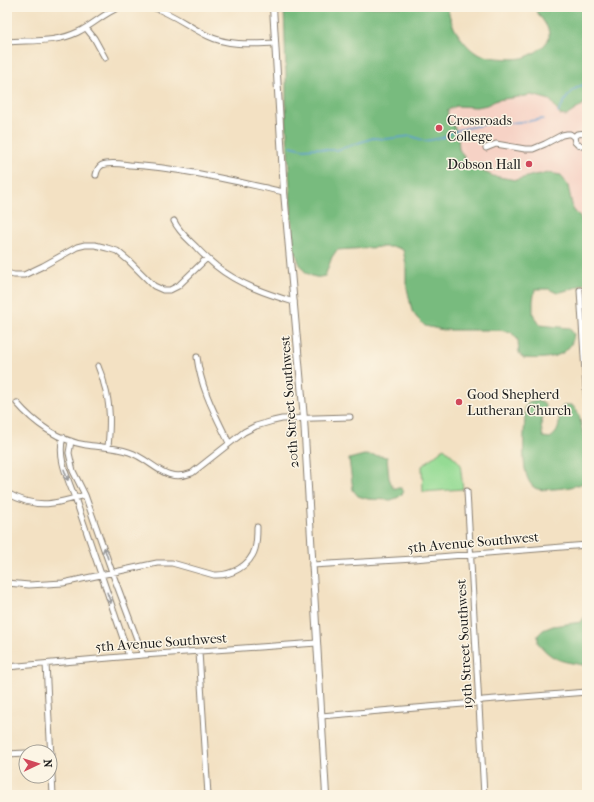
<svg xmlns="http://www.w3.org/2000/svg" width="594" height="802" viewBox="0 0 594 802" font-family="'IM FELL French Canon',serif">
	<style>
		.built { fill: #f6d2c5 }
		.green { fill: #95db94; stroke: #587c58 }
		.forest { fill: #78bb7e; stroke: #4a6c4d }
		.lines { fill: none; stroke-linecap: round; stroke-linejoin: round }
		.stream { stroke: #5e9fd1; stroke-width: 1.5 }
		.minor-casing { stroke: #887e70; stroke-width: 7 }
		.tertiary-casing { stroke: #887e70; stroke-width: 8 }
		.minor { stroke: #fff; stroke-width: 5 }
		.tertiary { stroke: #fff; stroke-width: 6 }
		.oneway { stroke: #999 }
		.poi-dot { fill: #d1495b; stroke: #fcf5e5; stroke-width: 1.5 }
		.labels { text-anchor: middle; stroke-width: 3; stroke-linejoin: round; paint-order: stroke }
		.poi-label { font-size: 14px; fill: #1c1c1c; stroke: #fcf5e5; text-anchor: start }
		.street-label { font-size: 14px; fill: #1c1c1c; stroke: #fcf5e5 }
	</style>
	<rect width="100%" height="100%" fill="#fcf5e5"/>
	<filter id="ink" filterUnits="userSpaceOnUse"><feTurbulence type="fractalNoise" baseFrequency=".025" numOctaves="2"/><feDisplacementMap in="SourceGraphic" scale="8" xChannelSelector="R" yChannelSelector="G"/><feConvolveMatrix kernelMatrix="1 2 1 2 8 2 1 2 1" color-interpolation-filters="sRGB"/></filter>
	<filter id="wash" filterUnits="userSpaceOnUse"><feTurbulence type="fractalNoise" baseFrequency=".012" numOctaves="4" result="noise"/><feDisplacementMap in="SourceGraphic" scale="16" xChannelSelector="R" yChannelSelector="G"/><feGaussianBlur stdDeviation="0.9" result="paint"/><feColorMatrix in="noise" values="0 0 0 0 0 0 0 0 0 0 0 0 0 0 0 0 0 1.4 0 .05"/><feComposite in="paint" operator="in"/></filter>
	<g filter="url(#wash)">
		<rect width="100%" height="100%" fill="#f3e1c3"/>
		<path class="built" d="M587 10V275L408 242 289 91 564 72Z"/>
		<path class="green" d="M444 448 460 463 463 489 423 492 422 466Z"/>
		<path class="forest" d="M284 7H447C449 13 450 19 453 25 455 32 469 49 476 53 485 58 511 60 522 58 531 56 551 45 549 33 548 25 538 14 533 7H587V102L566 116 560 115 554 105 550 100 532 95 497 100 487 105 477 107 456 106 448 110 447 120 453 124 458 137 459 149 469 165 493 176 516 180 534 175 549 173 561 175 568 186 573 209 587 226V283L571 289 557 293 549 289H535L533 301V314L540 325 569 328 574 334C573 337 573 341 571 344 562 360 539 359 523 358L519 353 518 340 511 332 498 330H443L425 326 417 318 412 311 406 283V264L403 250 395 247H382L337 250 332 257 325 276C323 276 319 278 316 277 299 274 297 256 293 242L286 114V73Z
			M530 401H538L545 404C547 413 544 412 542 420 540 425 542 431 543 437L550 438C561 431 559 422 559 411L564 405H572L579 414 582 429 585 440 587 450V481C577 487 565 488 554 489 548 489 541 491 535 488 517 477 526 425 525 407Z
			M364 455 380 456 387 457 389 478 393 488H401L404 492 399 497 391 500 368 499 358 496 353 490 349 459Z
			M587 614V664L583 665C561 661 553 661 538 643V635L543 630 553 626 581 622Z"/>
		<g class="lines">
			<path class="stream" d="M558 113C564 101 572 86 587 84
				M500 124 529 121 543 119
				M291 146 303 149 317 148 327 150H337L373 138 386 139 411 136 425 141 442 138 458 130 481 125 489 124"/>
		</g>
	</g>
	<g filter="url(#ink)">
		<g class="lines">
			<g class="minor-casing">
				<path id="minor" d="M152 7C172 13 189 27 208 36 228 46 253 44 275 43
					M86 28 94 38 105 58
					M7 42C30 40 56 43 78 32 93 25 104 13 120 7
					M587 133 577 134 574 137 575 142 578 145 583 146 587 144
					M486 148 496 144 525 149H533L545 144 562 135 567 134H570L574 137
					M96 175C97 170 98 167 102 165 110 162 122 164 130 165 183 168 233 181 284 192
					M174 221C179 232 188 239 196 247 202 254 209 260 216 266 238 284 267 294 294 302
					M7 273 14 275H24L43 266 77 247 85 245H95L107 248 117 251 129 261 154 286 163 290H170L178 286 207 258
					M580 290 587 407
					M197 357C201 389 215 414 229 443
					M98 366C100 372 103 378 104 384 111 405 110 426 108 447
					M17 403C34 423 59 441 86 445 100 447 115 447 129 452 153 460 164 484 192 473L244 432 256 426 273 421 282 419 350 417
					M63 437C57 458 68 479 75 498L129 656
					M71 441 69 453 73 471 85 495 112 572 143 655
					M467 491 484 795
					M7 493C38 510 54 504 85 495
					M312 565 414 559 587 545
					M7 583 29 585 63 583 157 563H172L214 575C231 576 250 566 255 549 257 542 257 534 257 527
					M199 652 208 795
					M46 664 53 795
					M7 667 143 655 317 643
					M321 716 475 703 483 700 587 692
					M43 752H51
					M7 754 26 753"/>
			</g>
			<g class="tertiary-casing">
				<path id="tertiary" d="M273 7 284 192 304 419 326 795"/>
			</g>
			<use href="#minor" class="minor"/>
			<use href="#tertiary" class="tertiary"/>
		</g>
		<defs><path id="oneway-shaft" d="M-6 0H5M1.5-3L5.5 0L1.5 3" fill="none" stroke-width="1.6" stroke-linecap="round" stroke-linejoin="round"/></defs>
		<g class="oneway">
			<use href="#oneway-shaft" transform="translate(66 475) rotate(71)"/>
			<use href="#oneway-shaft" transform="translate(106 553) rotate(-108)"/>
			<use href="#oneway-shaft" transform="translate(109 598) rotate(71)"/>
		</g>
	</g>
	<g class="poi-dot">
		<circle cx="439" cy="128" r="4"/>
		<circle cx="529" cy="164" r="4"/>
		<circle cx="459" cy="402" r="4"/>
	</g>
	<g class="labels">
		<g class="poi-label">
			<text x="447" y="125">Crossroads<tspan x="447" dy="16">College</tspan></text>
			<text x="521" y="169" text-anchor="end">Dobson Hall</text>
			<text x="467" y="399">Good Shepherd<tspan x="467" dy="16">Lutheran Church</tspan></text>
		</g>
		<g class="street-label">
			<text transform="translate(289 402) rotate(-94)" y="5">20th Street Southwest</text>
			<text transform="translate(473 542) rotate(-5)" y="5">5th Avenue Southwest</text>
			<text transform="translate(161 642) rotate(-4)" y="5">5th Avenue Southwest</text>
			<text transform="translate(464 644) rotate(-93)" y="5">19th Street Southwest</text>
		</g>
	</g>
	<rect width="594" height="802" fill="none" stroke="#fcf5e5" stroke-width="24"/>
	<g transform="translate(38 764) rotate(86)"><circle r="19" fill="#fcf5e5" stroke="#a29e95"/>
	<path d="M0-3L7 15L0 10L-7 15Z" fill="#d1495b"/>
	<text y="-6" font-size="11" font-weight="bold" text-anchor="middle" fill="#1c1c1c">N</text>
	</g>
</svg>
